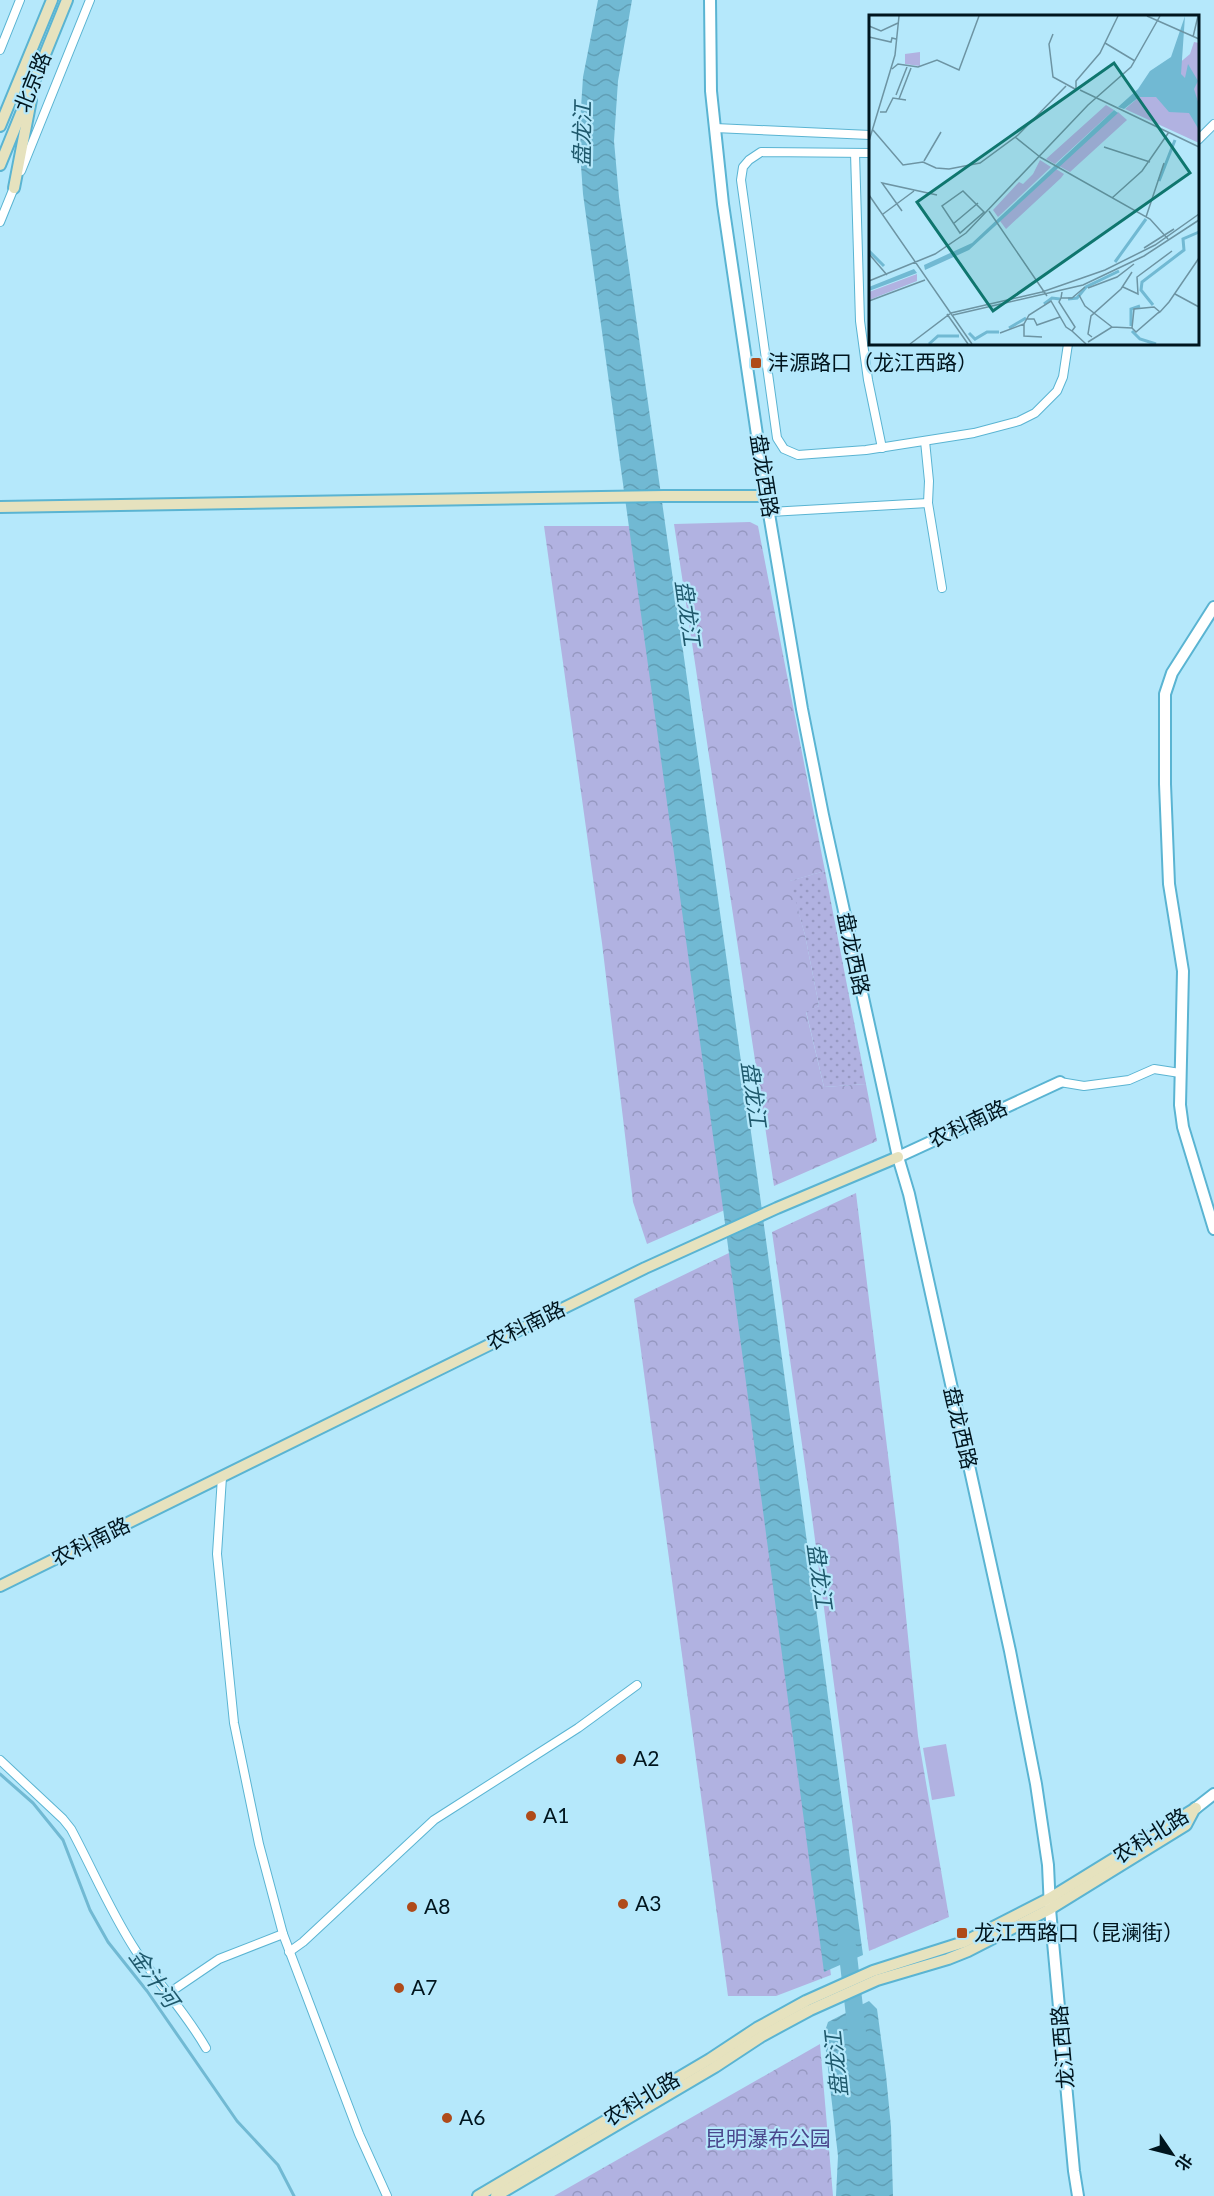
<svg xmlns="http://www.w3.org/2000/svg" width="1214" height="2196" font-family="Lato,'Noto Sans SC',sans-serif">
<defs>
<pattern id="grass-dots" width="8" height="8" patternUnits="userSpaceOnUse" patternTransform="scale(1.5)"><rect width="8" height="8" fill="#b1b2e1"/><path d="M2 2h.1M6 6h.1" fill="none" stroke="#9698c1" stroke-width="1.8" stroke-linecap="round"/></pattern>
<pattern id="park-crowns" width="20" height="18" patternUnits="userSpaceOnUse" patternTransform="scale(1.5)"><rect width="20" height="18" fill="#b1b2e1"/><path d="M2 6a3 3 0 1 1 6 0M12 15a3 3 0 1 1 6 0" fill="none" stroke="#9698c1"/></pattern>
<pattern id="water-waves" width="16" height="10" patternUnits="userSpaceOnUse" patternTransform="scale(1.5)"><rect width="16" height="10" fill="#71b9d3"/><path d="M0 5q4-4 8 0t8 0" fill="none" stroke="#609eb5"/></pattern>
</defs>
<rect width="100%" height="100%" fill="#b5e8fb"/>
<path fill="url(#grass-dots)" d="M 825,871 L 866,1084 L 824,1087 L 806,1011 L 819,1006 L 805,935 L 789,881 Z"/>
<g fill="url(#park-crowns)">
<path d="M 750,522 L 758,526 L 825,871 L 790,881 L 805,935 L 819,1006 L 806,1012 L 824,1087 L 866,1084 L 877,1141 L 774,1186 L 674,524 Z"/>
<path d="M 544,526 L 633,526 L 727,1209 L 647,1244 L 633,1202 L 602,943 Z"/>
<path d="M 856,1193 L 898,1537 L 918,1736 L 949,1917 L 869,1951 L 809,1494 L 772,1232 Z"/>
<path d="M 733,1251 L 831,1975 L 776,1996 L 728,1996 L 634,1299 Z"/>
<path d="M 820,2044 L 833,2196 L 554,2196 Z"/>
</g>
<path fill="#b1b2e1" d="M 946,1744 L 955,1796 L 932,1800 L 923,1748 Z"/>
<g fill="url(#water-waves)">
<path d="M 598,0 L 632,0 L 618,81 L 614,141 L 619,197 L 760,1196 L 863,1955 L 824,1972 L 722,1201 L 583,194 L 579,138 L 583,77 Z"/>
<path d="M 869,2001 L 877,2009 L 886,2075 L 891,2127 L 893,2196 L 836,2196 L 838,2156 L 824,2034 L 828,2022 Z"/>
</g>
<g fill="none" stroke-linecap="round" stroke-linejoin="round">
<path stroke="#71b9d3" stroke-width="3" d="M 0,1774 L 33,1803 L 63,1840 L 90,1910 L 108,1942 L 147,1991 L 237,2121 L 278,2165 L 294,2196"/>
<path stroke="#71b9d3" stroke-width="18" d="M 846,1938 L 857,2033"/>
<defs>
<g id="minor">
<path d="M 0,50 L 20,0"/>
<path d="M 715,128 L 870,135"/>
<path d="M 1198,140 L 1214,124"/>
<path d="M 855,153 L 860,321 L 868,380 L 882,448"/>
<path d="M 870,153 L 761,152 L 749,160 L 743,167 L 741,180 L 777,438 L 784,449 L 798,455 L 866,450 L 974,433 L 1019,421 L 1035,413 L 1057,391 L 1063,377 L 1068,344"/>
<path d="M 21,171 L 90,0"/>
<path d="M 0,222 L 15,185"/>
<path d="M 925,441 L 929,481 L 928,503 L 942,588"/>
<path d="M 770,512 L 928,503"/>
<path d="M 1060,1082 L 1084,1086 L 1129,1080 L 1154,1069 L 1180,1073"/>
<path d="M 222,1477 L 217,1554 L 234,1723 L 259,1844 L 283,1934 L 359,2134 L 387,2196"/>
<path d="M 0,1760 L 63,1819 L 71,1829 C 93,1870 111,1913 136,1951 C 159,1984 186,2013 206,2048"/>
<path d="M 289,1952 L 303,1942 L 434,1820 L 578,1728 L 637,1685"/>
<path d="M 169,1993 L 219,1959 L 283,1934"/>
</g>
<g id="tertiary">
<path d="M 710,0 L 711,91 L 723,204 L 766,496 L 802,709 L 823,815 L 898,1157 L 909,1194 L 1010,1651 L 1036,1784 L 1048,1865 L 1050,1909 L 1074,2171 L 1078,2196"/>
<path d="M 1214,607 L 1172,673 L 1165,694 L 1165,784 L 1169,884 L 1183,971 L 1180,1105 L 1183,1127 L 1214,1229"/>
<path d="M 898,1157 L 1060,1082"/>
<path d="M 1196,1808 L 1214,1794"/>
</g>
<g id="secondary">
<path d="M 0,126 L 52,0"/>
<path d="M 0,165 L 67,0"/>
<path d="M 14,188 L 31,100"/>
<path d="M 0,507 L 664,496 L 766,496"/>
<path d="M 0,1586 L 645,1268 L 777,1208 L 898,1157"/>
<path d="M 478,2196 L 710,2059 L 757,2028 L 806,2001 L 873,1971 L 964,1942 L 1050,1898 L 1196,1808"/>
<path d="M 496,2196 L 715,2067 L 762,2036 L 810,2010 L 877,1980 L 948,1959 L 968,1951 L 1050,1909 L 1186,1825 L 1195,1808"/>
</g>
</defs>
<use href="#minor" stroke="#5ab4d2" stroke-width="10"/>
<use href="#tertiary" stroke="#5ab4d2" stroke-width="14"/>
<use href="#secondary" stroke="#5ab4d2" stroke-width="14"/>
<use href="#minor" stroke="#fff" stroke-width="8"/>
<use href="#tertiary" stroke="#fff" stroke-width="10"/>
<use href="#secondary" stroke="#e6e2be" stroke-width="10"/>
</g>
<g fill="#af4b1a" stroke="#b5e8fb" stroke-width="2">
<rect x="750" y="357" width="12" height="12" rx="3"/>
<circle cx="621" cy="1759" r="6"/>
<circle cx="531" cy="1816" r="6"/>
<circle cx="623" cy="1904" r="6"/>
<circle cx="412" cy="1907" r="6"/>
<rect x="956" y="1927" width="12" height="12" rx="3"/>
<circle cx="399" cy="1988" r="6"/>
<circle cx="447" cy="2118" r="6"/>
</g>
<g text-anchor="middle" stroke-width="4.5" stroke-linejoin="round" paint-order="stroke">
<g font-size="21" fill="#00151e" stroke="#b5e8fb">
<text transform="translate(33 82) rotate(-68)" y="7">北京路</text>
<text transform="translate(764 476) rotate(81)" y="7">盘龙西路</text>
<text transform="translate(853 954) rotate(78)" y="7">盘龙西路</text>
<text transform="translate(968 1124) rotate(-25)" y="7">农科南路</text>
<text transform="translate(526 1326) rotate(-26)" y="7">农科南路</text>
<text transform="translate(960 1428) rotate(77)" y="7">盘龙西路</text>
<text transform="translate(91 1542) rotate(-26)" y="7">农科南路</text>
<text transform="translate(1151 1836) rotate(-32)" y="7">农科北路</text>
<text transform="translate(1063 2047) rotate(-95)" y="7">龙江西路</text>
<text transform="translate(642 2099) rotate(-31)" y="7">农科北路</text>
</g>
<g font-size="21" fill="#00151e" stroke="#b5e8fb" text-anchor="start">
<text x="768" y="370">沣源路口（龙江西路）</text>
<text x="633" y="1766">A2</text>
<text x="543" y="1823">A1</text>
<text x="635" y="1911">A3</text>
<text x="424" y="1914">A8</text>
<text x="974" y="1940">龙江西路口（昆澜街）</text>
<text x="411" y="1995">A7</text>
<text x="459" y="2125">A6</text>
</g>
<g font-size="21" fill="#4b488d" stroke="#b5e8fb">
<text x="768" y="2146">昆明瀑布公园</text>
</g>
<g font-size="22" font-style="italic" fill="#1f596c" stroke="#b5e8fb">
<text transform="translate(582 134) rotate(-89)" y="8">盘龙江</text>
<text transform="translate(688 613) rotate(82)" y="8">盘龙江</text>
<text transform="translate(754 1094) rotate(82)" y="8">盘龙江</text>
<text transform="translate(820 1576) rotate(82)" y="8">盘龙江</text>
<text transform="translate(154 1978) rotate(54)" y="8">金汁河</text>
<text transform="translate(836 2064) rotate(-96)" y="8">盘龙江</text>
</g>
</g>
<g transform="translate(869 15)">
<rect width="330" height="330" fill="#b5e8fb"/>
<path d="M 51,37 L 51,51 L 36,49 L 36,39 Z" fill="#b1b2e1"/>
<path d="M 325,27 L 330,28 L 330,128 L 256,94 L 321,39 ZM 237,90 L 245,95 L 186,149 L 177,144 ZM 249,97 L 258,105 L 201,157 L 190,151 ZM 171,145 L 182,152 L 129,202 L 124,195 L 150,167 L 154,169 L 164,159 ZM 187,154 L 195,159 L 192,163 L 137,214 L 131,206 ZM 48,259 L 48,266 L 0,285 L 0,277 Z" fill="#b1b2e1"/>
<path d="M 316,1 L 312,59 L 316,63 L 319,49 L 329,66 L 325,74 L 330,90 L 330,115 L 320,98 L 300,97 L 287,82 L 270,82 L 255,94 L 249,92 L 269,74 L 281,56 L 302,42 ZM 245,95 L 249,98 L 100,235 L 56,255 L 55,250 L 103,228 ZM 45,254 L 48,258 L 0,276 L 0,272 Z" fill="#71b9d3"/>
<path fill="none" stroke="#71b9d3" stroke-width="3" d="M 290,166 L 306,125M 0,236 L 15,251M 246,247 L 277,204M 199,284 L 208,283 L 217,272 L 250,256M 175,289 L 183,283 L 191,284M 284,290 L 272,275 L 273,267 L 315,235 L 314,224 L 330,217M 262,311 L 262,294 L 271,291M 140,313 L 157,303M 263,316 L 271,324 L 287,329M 100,318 L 106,324 L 118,317 L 130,317M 60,329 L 69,321 L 90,321"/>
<path fill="none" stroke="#6d94a3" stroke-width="1.5" d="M 278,1 L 330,24M 0,11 L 12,16 L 29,8M 184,19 L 180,29 L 184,62 L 206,74M 0,22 L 22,27 L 23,23 L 27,24M 324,22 L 329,1M 236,28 L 266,46M 23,54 L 29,49 L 49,52 L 68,45 L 90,55 L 110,1M 207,74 L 207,66 L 231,38 L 249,1M 211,75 L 330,132M 27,80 L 38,52M 30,84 L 42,53M 11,97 L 17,97 L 24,83 L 37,85M 4,115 L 34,150 L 54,147 L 67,153 L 80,154 L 111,148 L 149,120 L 197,71M 146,122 L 171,142M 0,126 L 26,40 L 30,1M 235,132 L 281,147M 171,142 L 281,204 L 299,224M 55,146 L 72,117M 94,176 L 115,197 L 91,218 L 73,191 ZM 0,180 L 103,329M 243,183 L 273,156 L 300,117M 33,196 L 13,168 L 68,180M 120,196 L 178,281M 14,199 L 45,176M 277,202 L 295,148M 84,209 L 109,188M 275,233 L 305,214M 0,239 L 18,260M 0,266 L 66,239 L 97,218 L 219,90 L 262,52 L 291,1M 254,272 L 269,279 L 268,262 L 303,236M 219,273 L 248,262 L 265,249M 193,277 L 192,283 L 203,283 L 216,272M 306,279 L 330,292M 210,280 L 216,291 L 243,312M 0,286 L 56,265M 291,297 L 285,292 L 265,294 L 263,313 L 267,317 L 289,298 L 291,297 L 300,287 L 330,243M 78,299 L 99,329M 84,300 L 214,270 L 275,241 L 330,205M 158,304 L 165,304 L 168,310 L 191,302M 203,316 L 217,329M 131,318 L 155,309M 173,322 L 155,321 L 155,309 L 160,300 L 182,286 L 197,312 L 203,316 L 206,312 L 190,287 L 192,283M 223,322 L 219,319 L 222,301 L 252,274 L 263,257M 219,327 L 243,312 L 263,313M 41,329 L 82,298 L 173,277 L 236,255 L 286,230 L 330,199"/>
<path fill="#0f766e" fill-opacity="0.15" stroke="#0f766e" stroke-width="3" d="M 245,48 L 321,158 L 124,296 L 48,187 Z"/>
<rect width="330" height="330" fill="none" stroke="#00151e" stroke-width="3"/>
</g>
<g transform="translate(1172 2154) rotate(125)" stroke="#b5e8fb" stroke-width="4.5" paint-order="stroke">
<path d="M0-4.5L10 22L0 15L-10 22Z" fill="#00151e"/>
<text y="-9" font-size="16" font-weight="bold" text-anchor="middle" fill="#00151e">北</text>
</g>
</svg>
